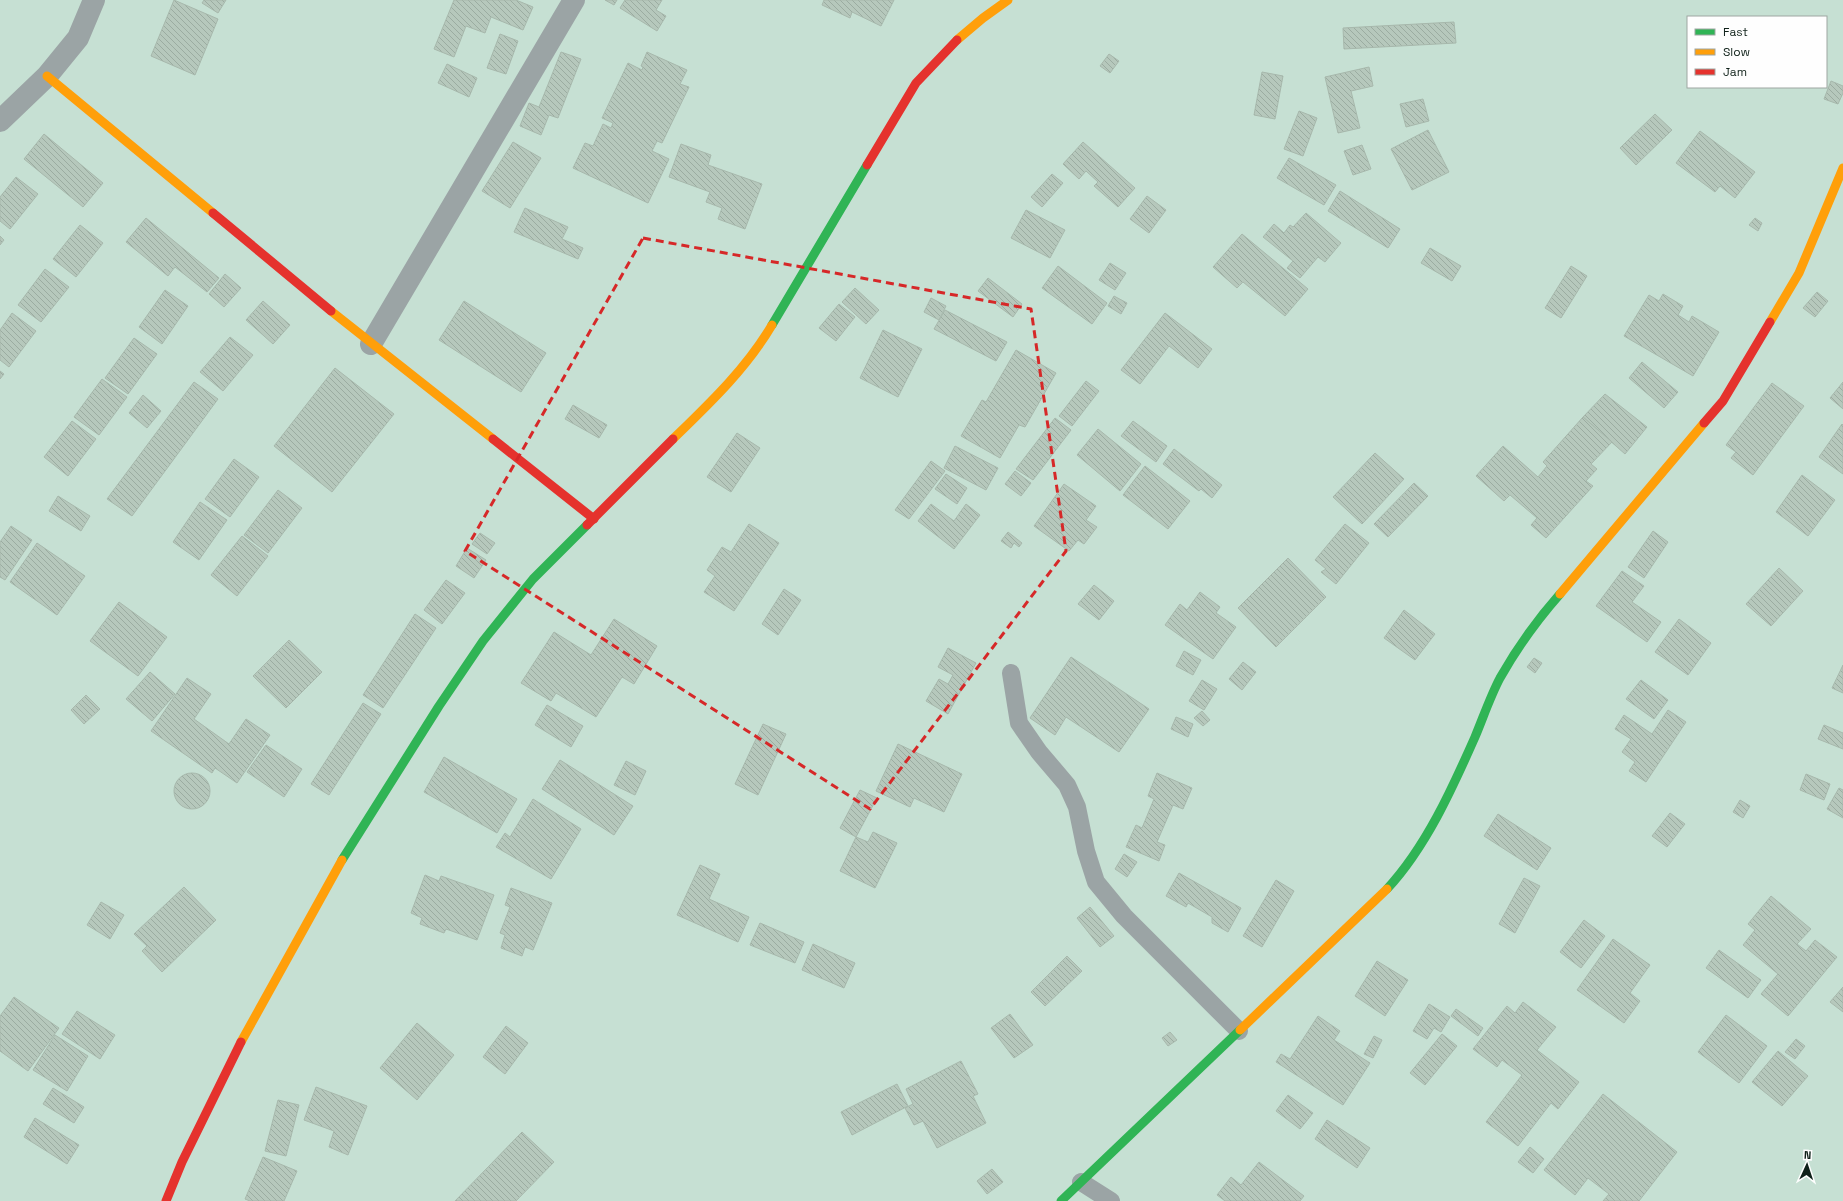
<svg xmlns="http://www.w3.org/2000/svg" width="1843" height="1201" font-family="'Space Grotesk',sans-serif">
<defs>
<pattern id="building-back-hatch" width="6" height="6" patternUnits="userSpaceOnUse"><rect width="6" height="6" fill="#b6c8bc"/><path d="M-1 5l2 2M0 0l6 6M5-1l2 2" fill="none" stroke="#9baca1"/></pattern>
</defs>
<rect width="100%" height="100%" fill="#c6e0d3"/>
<g fill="url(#building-back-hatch)" stroke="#a7b8ac">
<path d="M 174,0 L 218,19 L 195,75 L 151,56 Z"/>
<path d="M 204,0 L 226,0 L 218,13 L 202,3 Z"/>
<path d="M 454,0 L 516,0 L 533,7 L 523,30 L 491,17 L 485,33 L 466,26 L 454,57 L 434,49 Z"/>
<path d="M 605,0 L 617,0 L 614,5 Z"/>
<path d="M 625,0 L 662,0 L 656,10 L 666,16 L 657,31 L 620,8 Z"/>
<path d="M 824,0 L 894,0 L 881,26 L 852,12 L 850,18 L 822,5 Z"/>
<path d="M 1454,22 L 1456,43 L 1344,49 L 1343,28 Z"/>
<path d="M 500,34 L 518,41 L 506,74 L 487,68 Z"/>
<path d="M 561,52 L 581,59 L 558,118 L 549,115 L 541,135 L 520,126 L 529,103 L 539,107 Z"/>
<path d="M 647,52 L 687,70 L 680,84 L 689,87 L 662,143 L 657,141 L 652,151 L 669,159 L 648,203 L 573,168 L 585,143 L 593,146 L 603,124 L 611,128 L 613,123 L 602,118 L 628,63 L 642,70 L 643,67 L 641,66 Z"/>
<path d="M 1109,54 L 1119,61 L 1110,73 L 1100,66 Z"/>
<path d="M 447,64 L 477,78 L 469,97 L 438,83 Z"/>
<path d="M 1369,67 L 1373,86 L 1351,91 L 1360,128 L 1338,133 L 1325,77 Z"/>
<path d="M 1262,72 L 1283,76 L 1275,119 L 1254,115 Z"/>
<path d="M 1831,81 L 1843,86 L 1843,93 L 1838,104 L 1824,99 Z"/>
<path d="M 1423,99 L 1429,121 L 1406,127 L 1400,104 Z"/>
<path d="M 1299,111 L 1317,118 L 1303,156 L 1284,149 Z"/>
<path d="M 1655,114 L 1672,130 L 1636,165 L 1620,148 Z"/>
<path d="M 1428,130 L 1449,172 L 1412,190 L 1391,149 Z"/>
<path d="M 1700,131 L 1755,172 L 1735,198 L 1720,186 L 1715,192 L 1676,163 Z"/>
<path d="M 44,134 L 103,183 L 83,207 L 24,159 Z"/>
<path d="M 513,142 L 541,158 L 510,208 L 482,191 Z"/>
<path d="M 1083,142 L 1135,188 L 1118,207 L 1094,186 L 1098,182 L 1086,171 L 1079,179 L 1063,164 Z"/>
<path d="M 681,144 L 711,155 L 708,165 L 762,184 L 745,229 L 718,219 L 722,208 L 706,202 L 710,192 L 669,177 Z"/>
<path d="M 1362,145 L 1371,169 L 1353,175 L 1344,151 Z"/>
<path d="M 1289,158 L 1336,185 L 1324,205 L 1277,178 Z"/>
<path d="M 1052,174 L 1063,183 L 1042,207 L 1031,197 Z"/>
<path d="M 16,177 L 38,194 L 10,229 L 0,221 L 0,197 Z"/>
<path d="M 1340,191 L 1400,229 L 1388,248 L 1328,211 Z"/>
<path d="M 1147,196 L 1166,210 L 1149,233 L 1130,219 Z"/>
<path d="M 525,208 L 568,227 L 562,239 L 583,248 L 578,259 L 514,232 Z"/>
<path d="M 1026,210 L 1065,230 L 1050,258 L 1011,238 Z"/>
<path d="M 1306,213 L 1341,243 L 1325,262 L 1318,257 L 1300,278 L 1287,268 L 1293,261 L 1263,237 L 1274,224 L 1284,233 L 1290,225 L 1293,227 Z"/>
<path d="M 146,218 L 219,278 L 207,292 L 175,267 L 168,276 L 126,242 Z"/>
<path d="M 1755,218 L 1762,223 L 1758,231 L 1749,225 Z"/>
<path d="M 80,225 L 103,243 L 76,277 L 53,259 Z"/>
<path d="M 1242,234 L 1308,289 L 1285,316 L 1243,282 L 1237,288 L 1213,267 Z"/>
<path d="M 0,236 L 4,240 L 0,245 Z"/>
<path d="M 1430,248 L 1461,266 L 1452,281 L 1421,263 Z"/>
<path d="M 1110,263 L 1126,273 L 1115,290 L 1099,280 Z"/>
<path d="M 1058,266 L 1107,303 L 1092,324 L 1042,288 Z"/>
<path d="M 1571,266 L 1587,276 L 1561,318 L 1545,308 Z"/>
<path d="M 45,269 L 69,287 L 41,322 L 18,305 Z"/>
<path d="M 225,274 L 241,288 L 224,307 L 209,294 Z"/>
<path d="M 988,278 L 1022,304 L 1013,317 L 978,291 Z"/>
<path d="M 855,288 L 879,310 L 866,324 L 842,302 Z"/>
<path d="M 165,290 L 188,306 L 162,344 L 139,327 Z"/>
<path d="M 1817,292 L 1828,301 L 1815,317 L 1803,308 Z"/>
<path d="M 1663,294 L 1683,306 L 1678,315 L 1689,322 L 1692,316 L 1719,332 L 1693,376 L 1624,336 L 1649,295 L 1659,301 Z"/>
<path d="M 1114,296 L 1127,303 L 1121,314 L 1108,306 Z"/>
<path d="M 931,298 L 946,306 L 939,320 L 924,312 Z"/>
<path d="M 263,301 L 290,325 L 273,344 L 246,320 Z"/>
<path d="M 464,301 L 546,353 L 521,392 L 439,340 Z"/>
<path d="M 839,304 L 855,317 L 836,341 L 819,328 Z"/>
<path d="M 945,310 L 1007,342 L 996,361 L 934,329 Z"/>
<path d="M 12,313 L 36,331 L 9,367 L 0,360 L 0,330 Z"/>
<path d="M 1165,313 L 1212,349 L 1198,368 L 1169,346 L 1140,384 L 1121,370 Z"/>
<path d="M 883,330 L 922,349 L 898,397 L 860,378 Z"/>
<path d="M 230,337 L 253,355 L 223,391 L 200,372 Z"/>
<path d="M 134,338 L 157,354 L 128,394 L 105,378 Z"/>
<path d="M 1016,350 L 1056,373 L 1025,427 L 1019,425 L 1000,458 L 961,436 L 982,400 L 986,402 Z"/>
<path d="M 1642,362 L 1678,392 L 1664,408 L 1629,378 Z"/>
<path d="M 335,368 L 394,414 L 332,492 L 274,446 Z"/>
<path d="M 0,371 L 4,374 L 0,379 Z"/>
<path d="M 102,379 L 127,397 L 99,435 L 74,417 Z"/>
<path d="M 1086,381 L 1099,391 L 1072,426 L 1059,416 Z"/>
<path d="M 194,382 L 218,399 L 132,516 L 107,499 Z"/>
<path d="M 1843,382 L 1843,409 L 1830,398 Z"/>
<path d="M 1772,383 L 1804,406 L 1753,475 L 1731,458 L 1736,452 L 1726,445 Z"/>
<path d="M 1605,394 L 1647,427 L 1625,454 L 1583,417 Z"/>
<path d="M 143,395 L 161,411 L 147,428 L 129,413 Z"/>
<path d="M 573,405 L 607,425 L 599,438 L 565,419 Z"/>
<path d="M 1583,417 L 1612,442 L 1591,464 L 1597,469 L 1586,481 L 1593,486 L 1546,538 L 1531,525 L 1537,518 L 1510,495 L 1504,501 L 1476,476 L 1503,446 L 1538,477 L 1547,466 L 1543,462 Z"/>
<path d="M 1055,418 L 1071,430 L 1033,480 L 1016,469 Z"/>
<path d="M 72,421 L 96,439 L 68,476 L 44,457 Z"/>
<path d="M 1133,421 L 1167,446 L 1156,462 L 1121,436 Z"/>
<path d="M 1842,424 L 1843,425 L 1843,474 L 1819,457 Z"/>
<path d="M 1098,429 L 1141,464 L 1120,491 L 1077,455 Z"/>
<path d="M 737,433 L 760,448 L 731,492 L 707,477 Z"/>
<path d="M 955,446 L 998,468 L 986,490 L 944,468 Z"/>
<path d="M 1174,449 L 1222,485 L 1212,498 L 1201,489 L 1199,491 L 1163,464 Z"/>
<path d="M 1375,453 L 1404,479 L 1362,524 L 1333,497 Z"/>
<path d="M 234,459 L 259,477 L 230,517 L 205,499 Z"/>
<path d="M 931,461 L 945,471 L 909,519 L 895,510 Z"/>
<path d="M 1145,466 L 1190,501 L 1168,529 L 1123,495 Z"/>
<path d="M 1015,471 L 1031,483 L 1021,496 L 1005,484 Z"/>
<path d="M 946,474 L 967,488 L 957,504 L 935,489 Z"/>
<path d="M 1802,475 L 1835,500 L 1808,536 L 1776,512 Z"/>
<path d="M 1414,483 L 1428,496 L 1388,537 L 1374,524 Z"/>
<path d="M 1064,484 L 1096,506 L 1086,520 L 1097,527 L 1084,544 L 1078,540 L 1069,551 L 1034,526 Z"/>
<path d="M 278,490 L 302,508 L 268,553 L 244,535 Z"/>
<path d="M 58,496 L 90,516 L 81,531 L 49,511 Z"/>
<path d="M 200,502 L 227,520 L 199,560 L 173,542 Z"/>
<path d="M 931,504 L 954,521 L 966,504 L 980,515 L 954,549 L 918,521 Z"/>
<path d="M 749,524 L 779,543 L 734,611 L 704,592 L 715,576 L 707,570 L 722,547 L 731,552 Z"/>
<path d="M 1345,524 L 1369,543 L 1336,584 L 1321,572 L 1326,569 L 1315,560 Z"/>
<path d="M 11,526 L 32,540 L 5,580 L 0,577 L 0,542 Z"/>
<path d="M 1653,531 L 1668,542 L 1644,578 L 1628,567 Z"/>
<path d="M 1008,532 L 1022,543 L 1019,547 L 1014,543 L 1011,548 L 1001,541 Z"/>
<path d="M 480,533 L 495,543 L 487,554 L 472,544 Z"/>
<path d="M 242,536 L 268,556 L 237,596 L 211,575 Z"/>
<path d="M 37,543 L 85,576 L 57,615 L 10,582 Z"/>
<path d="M 467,548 L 486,560 L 474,578 L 456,566 Z"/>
<path d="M 1288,558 L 1326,597 L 1276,647 L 1238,608 Z"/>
<path d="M 1779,568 L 1803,591 L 1771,626 L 1746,604 Z"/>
<path d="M 1622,571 L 1644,586 L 1632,602 L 1661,622 L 1647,642 L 1596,606 Z"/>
<path d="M 446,580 L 465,593 L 442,624 L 424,610 Z"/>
<path d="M 1094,585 L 1114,601 L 1099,620 L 1078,604 Z"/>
<path d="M 784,589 L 801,600 L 778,635 L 762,624 Z"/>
<path d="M 1200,592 L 1220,607 L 1216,613 L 1236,627 L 1213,659 L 1165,625 L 1180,604 L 1187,610 Z"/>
<path d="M 119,602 L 167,637 L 138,676 L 90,641 Z"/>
<path d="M 1404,610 L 1435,634 L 1415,660 L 1384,638 Z"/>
<path d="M 415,614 L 436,628 L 383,708 L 363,695 Z"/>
<path d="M 614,619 L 657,646 L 634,684 L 622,677 L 596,717 L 556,693 L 551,701 L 521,683 L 554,632 L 591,655 Z"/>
<path d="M 1679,619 L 1711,643 L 1688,675 L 1655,652 Z"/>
<path d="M 289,640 L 322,672 L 286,708 L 253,676 Z"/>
<path d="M 948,648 L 976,663 L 948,714 L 926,701 L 939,679 L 948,684 L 953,675 L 938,667 Z"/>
<path d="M 1184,651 L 1201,660 L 1193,675 L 1176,666 Z"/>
<path d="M 1071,657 L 1149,709 L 1119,752 L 1066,717 L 1055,735 L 1030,718 Z"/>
<path d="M 1534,658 L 1542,663 L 1535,673 L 1527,667 Z"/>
<path d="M 1243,662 L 1256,672 L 1242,690 L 1229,679 Z"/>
<path d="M 1843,665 L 1843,693 L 1832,688 Z"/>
<path d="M 150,672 L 175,694 L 152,721 L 126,699 Z"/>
<path d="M 187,678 L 211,694 L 194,719 L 229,744 L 246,719 L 270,735 L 237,783 L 215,768 L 212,773 L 151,731 Z"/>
<path d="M 1202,680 L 1217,689 L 1204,710 L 1189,701 Z"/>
<path d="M 1641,680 L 1668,700 L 1654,719 L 1626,699 Z"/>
<path d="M 86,695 L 100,709 L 84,724 L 71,710 Z"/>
<path d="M 363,703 L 381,714 L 329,795 L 311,784 Z"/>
<path d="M 547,705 L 583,726 L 571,747 L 535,725 Z"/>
<path d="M 1668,710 L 1686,722 L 1646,782 L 1629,771 L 1635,762 L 1622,752 L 1631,739 L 1615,729 L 1624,715 L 1652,734 Z"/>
<path d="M 1202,711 L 1210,720 L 1203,726 L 1194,718 Z"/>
<path d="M 1176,717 L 1193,724 L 1188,737 L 1171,729 Z"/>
<path d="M 763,724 L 786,734 L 758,795 L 735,784 Z"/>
<path d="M 1824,725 L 1843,733 L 1843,749 L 1818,739 Z"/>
<path d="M 898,744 L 962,774 L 944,812 L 914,798 L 910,807 L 876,791 Z"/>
<path d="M 266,745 L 302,769 L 284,797 L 247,772 Z"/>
<path d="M 444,757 L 517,799 L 497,833 L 424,792 Z"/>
<path d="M 560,760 L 633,806 L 614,835 L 542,789 Z"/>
<path d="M 626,761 L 646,771 L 635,795 L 614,785 Z"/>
<circle cx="192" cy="791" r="18"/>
<path d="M 1157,773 L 1192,788 L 1183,809 L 1173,805 L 1157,842 L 1165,845 L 1159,861 L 1126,847 L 1136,825 L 1142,828 L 1154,799 L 1148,796 Z"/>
<path d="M 1806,774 L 1830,784 L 1824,800 L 1800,790 Z"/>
<path d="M 1839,788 L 1843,790 L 1843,818 L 1827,809 Z"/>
<path d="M 860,790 L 877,798 L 856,837 L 840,828 Z"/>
<path d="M 533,799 L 581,829 L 551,879 L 496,847 L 505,833 L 510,837 Z"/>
<path d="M 1740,800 L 1750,806 L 1743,818 L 1733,812 Z"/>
<path d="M 1670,813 L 1685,824 L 1667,847 L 1652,836 Z"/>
<path d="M 1498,814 L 1551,848 L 1537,870 L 1484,836 Z"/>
<path d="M 873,832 L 897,843 L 875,888 L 840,871 L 856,837 L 868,842 Z"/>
<path d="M 1124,854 L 1137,862 L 1127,877 L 1115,869 Z"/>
<path d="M 700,865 L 720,874 L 709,899 L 749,917 L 738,942 L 677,915 Z"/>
<path d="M 1179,873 L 1241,908 L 1228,932 L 1212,923 L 1212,917 L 1188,903 L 1186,907 L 1166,896 Z"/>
<path d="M 425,875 L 439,881 L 441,876 L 494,895 L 477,940 L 446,929 L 444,933 L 420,924 L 422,918 L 411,913 Z"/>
<path d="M 1524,878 L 1540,886 L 1515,933 L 1499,924 Z"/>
<path d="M 1276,880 L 1294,891 L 1262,947 L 1243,936 Z"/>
<path d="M 184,887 L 216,920 L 162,972 L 142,951 L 147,946 L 134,934 Z"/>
<path d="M 511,888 L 552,903 L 533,950 L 525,947 L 522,956 L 501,948 L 505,935 L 500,933 L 510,907 L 505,905 Z"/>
<path d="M 1771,896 L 1811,929 L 1797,944 L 1806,951 L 1815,940 L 1837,957 L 1788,1016 L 1761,994 L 1778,974 L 1743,945 L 1755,930 L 1748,924 Z"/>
<path d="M 101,902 L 124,915 L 110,939 L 87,925 Z"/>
<path d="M 1090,907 L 1114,936 L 1100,947 L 1077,918 Z"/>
<path d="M 1584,920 L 1605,936 L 1581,968 L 1560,952 Z"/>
<path d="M 760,923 L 804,942 L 795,963 L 750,945 Z"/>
<path d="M 1613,939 L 1650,965 L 1630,993 L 1640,1001 L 1624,1023 L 1577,990 Z"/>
<path d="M 813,944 L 855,963 L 844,988 L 802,970 Z"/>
<path d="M 1719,950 L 1761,980 L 1748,998 L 1706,968 Z"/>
<path d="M 1067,956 L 1082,971 L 1045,1006 L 1031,992 Z"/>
<path d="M 1377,961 L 1408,980 L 1385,1016 L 1355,996 Z"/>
<path d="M 1843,987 L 1843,1012 L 1830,1002 Z"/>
<path d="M 14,997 L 59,1028 L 28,1071 L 0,1051 L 0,1016 Z"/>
<path d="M 1523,1002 L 1556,1027 L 1537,1050 L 1579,1082 L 1558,1109 L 1551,1103 L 1518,1146 L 1486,1122 L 1522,1075 L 1502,1060 L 1497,1067 L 1473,1049 L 1507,1006 L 1515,1013 Z"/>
<path d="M 1429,1004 L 1450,1017 L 1441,1032 L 1434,1028 L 1427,1039 L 1413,1031 Z"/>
<path d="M 1456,1009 L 1483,1028 L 1478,1036 L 1451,1016 Z"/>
<path d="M 77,1011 L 115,1035 L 100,1059 L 62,1034 Z"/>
<path d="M 1010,1014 L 1033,1045 L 1014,1058 L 991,1028 Z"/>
<path d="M 1726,1015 L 1767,1046 L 1739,1083 L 1698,1052 Z"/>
<path d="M 1318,1016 L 1340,1031 L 1334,1040 L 1370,1063 L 1343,1105 L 1276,1062 L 1281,1054 L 1290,1059 Z"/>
<path d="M 417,1023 L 454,1055 L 417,1100 L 380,1068 Z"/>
<path d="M 506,1026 L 528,1043 L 505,1074 L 483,1057 Z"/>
<path d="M 1170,1032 L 1177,1040 L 1168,1046 L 1162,1038 Z"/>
<path d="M 1442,1034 L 1457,1046 L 1425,1085 L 1410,1073 Z"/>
<path d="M 55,1035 L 88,1056 L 67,1091 L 33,1070 Z"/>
<path d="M 1374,1036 L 1382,1040 L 1373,1058 L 1364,1054 Z"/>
<path d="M 1796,1039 L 1805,1046 L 1795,1059 L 1785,1052 Z"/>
<path d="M 1778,1051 L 1808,1076 L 1782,1106 L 1752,1082 Z"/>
<path d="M 961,1061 L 978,1094 L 973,1096 L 986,1123 L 937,1148 L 923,1121 L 914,1125 L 905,1108 L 913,1104 L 906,1089 Z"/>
<path d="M 897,1084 L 908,1106 L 852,1135 L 841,1112 Z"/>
<path d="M 316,1087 L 367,1106 L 348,1155 L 329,1147 L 334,1131 L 304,1120 Z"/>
<path d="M 53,1088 L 84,1107 L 74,1123 L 43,1104 Z"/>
<path d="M 1603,1094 L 1677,1152 L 1639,1201 L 1603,1201 L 1609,1194 L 1588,1178 L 1575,1195 L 1544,1170 Z"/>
<path d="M 1288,1095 L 1313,1113 L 1300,1129 L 1276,1111 Z"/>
<path d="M 278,1100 L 299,1105 L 286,1156 L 265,1151 Z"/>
<path d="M 35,1118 L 79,1145 L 67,1164 L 24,1137 Z"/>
<path d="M 1327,1120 L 1370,1148 L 1357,1168 L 1315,1139 Z"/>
<path d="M 522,1132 L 554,1162 L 516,1201 L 455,1201 Z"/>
<path d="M 1530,1147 L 1544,1159 L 1533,1173 L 1518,1162 Z"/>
<path d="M 263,1157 L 297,1171 L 284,1201 L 250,1201 L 245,1199 Z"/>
<path d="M 1259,1162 L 1304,1196 L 1300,1201 L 1225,1201 L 1217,1195 L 1231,1177 L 1241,1185 Z"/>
<path d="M 992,1169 L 1003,1182 L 987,1194 L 977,1181 Z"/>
</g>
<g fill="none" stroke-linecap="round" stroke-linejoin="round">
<g stroke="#9ba4a5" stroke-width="18">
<path d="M 1011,673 L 1019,723 L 1039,752 L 1067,785 L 1077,807 L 1086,851 L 1096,882 L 1124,916 L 1239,1031"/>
<path d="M 1081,1182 L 1111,1201"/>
</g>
<g stroke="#9ba4a5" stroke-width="22">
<path d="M 0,121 L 47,76 L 78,38 L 94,0"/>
<path d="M 371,344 L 574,0"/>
</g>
<g stroke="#30b455" stroke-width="9">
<path d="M 772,325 L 867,165"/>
<path d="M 342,860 L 439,706 L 483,641 L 533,579 L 587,525"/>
<path d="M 1387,889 C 1426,847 1452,789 1475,737 C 1483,718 1490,697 1500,678 C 1517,648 1537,620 1560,594"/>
<path d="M 1061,1201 L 1240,1030"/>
</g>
<g stroke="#ff9f0a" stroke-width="9">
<path d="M 957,40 L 983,18 L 1008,0"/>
<path d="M 47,76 L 213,213"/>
<path d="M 331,311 L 493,439"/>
<path d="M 1770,322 L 1799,273 L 1843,168"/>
<path d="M 673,439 C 709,404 746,369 772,325"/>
<path d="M 1560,594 L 1704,423"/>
<path d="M 1240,1030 L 1387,889"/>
<path d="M 241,1042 L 342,860"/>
</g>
<g stroke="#e5322d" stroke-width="9">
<path d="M 867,165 L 916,83 L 957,40"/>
<path d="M 213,213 L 331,311"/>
<path d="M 1704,423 L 1723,401 L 1770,322"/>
<path d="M 493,439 L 594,519"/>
<path d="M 587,525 L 673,439"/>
<path d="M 166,1201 L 182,1162 L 241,1042"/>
</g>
</g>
<path fill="none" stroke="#d62828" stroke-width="3" stroke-dasharray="8 5" stroke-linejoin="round" d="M 643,238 L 1031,309 L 1066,551 L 870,809 L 465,551 Z"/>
<rect x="1687" y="16" width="140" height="72" fill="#fefefe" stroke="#9ea6a2"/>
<rect x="1695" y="29" width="20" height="6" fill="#30b455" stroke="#9ea6a2"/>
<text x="1723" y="36" font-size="12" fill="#0f2119">Fast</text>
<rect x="1695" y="49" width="20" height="6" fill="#ff9f0a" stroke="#9ea6a2"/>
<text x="1723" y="56" font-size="12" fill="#0f2119">Slow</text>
<rect x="1695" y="69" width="20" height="6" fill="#e5322d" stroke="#9ea6a2"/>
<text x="1723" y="76" font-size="12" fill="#0f2119">Jam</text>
<g transform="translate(1807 1165) rotate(3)" stroke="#fefefe" stroke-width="3" paint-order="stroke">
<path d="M0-3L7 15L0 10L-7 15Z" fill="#0f2119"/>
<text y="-6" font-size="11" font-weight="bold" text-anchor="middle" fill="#0f2119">N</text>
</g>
</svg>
